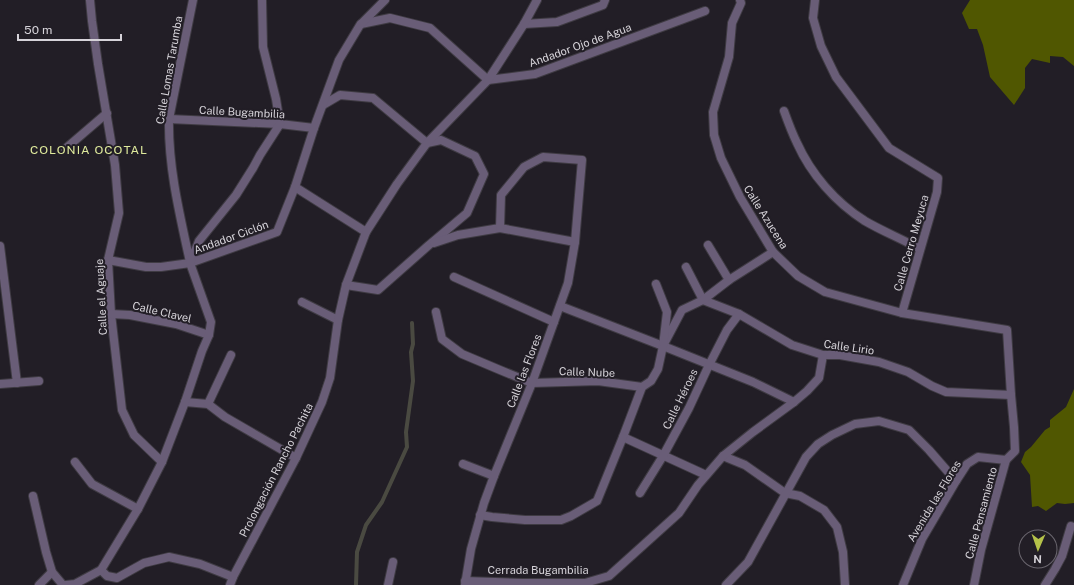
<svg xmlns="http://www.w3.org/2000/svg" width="1074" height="585" font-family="'Public Sans',sans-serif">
<rect width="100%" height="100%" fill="#221e26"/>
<g fill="#505701">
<path d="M 970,0 L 1074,0 L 1074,66 L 1063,57 L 1050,56 L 1050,63 L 1032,59 L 1025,68 L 1025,88 L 1014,105 L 990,77 L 983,45 L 977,29 L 969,29 L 962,13 Z"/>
<path d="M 1074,389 L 1074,503 L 1065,504 L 1057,503 L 1046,511 L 1038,506 L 1032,507 L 1030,475 L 1021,462 L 1025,452 L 1031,447 L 1045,430 L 1050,427 L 1050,420 L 1066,407 Z"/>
</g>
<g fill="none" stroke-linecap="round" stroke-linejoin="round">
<path stroke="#4a4a41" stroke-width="4" d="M 356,585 L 357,552 L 366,525 L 382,502 L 407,447 L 406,432 L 413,381 L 411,352 L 413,344 L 412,323"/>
<defs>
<g id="minor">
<path d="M 90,0 L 92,21 L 98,64 L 115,165 L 119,213 L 108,260 L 111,314 L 122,410 L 134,435 L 162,462"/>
<path d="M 262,0 L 263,47 L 276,99 L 280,124"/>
<path d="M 740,0 L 741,3 L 732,23 L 729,57 L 713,112 L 714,135 L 721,158 L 740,197 L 773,252 L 798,276 L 825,292 L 902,313 L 1007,330 L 1011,395 L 1014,427 L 1015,451 L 1006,460 L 981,550 L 974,585"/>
<path d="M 815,0 L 813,18 L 821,46 L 836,77 L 889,148 L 938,178 L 937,192 L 902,313"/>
<path d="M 361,24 L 390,18 L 430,28 L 488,80 L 535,74 L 705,11"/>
<path d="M 524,24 L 557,22 L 603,5 L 605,0"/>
<path d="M 323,105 L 340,95 L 373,98 L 427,143 L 441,140 L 475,156 L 484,174 L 467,213 L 429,245 L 378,290 L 346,285"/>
<path d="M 784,111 C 788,122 792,133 797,143 C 811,174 835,202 865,221 C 882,231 902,239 920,249"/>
<path d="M 169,119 L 280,124 L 314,128"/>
<path d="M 65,149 L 107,113"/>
<path d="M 295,187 L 366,232"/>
<path d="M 434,243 L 458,235 L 500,228 L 575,242"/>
<path d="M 708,245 L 729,280"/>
<path d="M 0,246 L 17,383"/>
<path d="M 108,260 L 146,267 L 161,267 L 190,263 L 277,232 L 295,187 L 314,128 L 339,60 L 360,25 L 385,0"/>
<path d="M 190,262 C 180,216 168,167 169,119 L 193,0"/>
<path d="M 686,267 L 703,300 L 739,314 L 792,345 L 823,355 L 840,355 L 879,362 L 908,372 L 932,386 L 946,392 L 1011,395"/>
<path d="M 454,277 L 554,322"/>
<path d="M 302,302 L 338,320"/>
<path d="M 560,306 L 663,346 L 682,310 L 703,300 L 729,280 L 773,252"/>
<path d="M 436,312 L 442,339 L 462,354 L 500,370 L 532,383 L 598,381 L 642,387"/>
<path d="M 111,314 L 130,315 L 176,324 L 209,335"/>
<path d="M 663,346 L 753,382 L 794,402"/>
<path d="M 0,384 L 39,381"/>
<path d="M 185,402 L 208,404 L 225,417 L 296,458"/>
<path d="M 208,404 L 231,355"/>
<path d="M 623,437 L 706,475"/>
<path d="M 723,456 L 745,465 L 785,493 L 800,496 L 824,510 L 837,527 L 843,552 L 845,585"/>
<path d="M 75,462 L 92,484 L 138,509"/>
<path d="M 463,464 L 494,476"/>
<path d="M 640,493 L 663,456 L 689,408 L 709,365 L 727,330 L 739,314"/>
<path d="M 33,496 L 46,552 L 52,572 L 63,585"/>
<path d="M 480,515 L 492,517 L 525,520 L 561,520 L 571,516 L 597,501 L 623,437 L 642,387 L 651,381 L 658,369 L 663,346 L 667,312 L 656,284"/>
<path d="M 101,570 L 107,576 L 117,578 L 144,563 L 169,557 L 200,564 L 233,577"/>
<path d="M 465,581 L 523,583 L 585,583 L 609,576 L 679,513 L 698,485 L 723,456 L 753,432 L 794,402 L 807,391 L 819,378 L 823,355"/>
<path d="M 39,585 L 52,572"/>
<path d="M 66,585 L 75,584 L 101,570 L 138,509 L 162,462 L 185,402 L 202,351 L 209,335 L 211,322 L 190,263 L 199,241 L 236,195 L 253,168 L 260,155 L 280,124"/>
<path d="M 230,585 L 233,577 L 296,458 L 322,402 L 330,378 L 338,320 L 346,285 L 366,232 L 397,184 L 427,143 L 488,80 L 524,24 L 537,0"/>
<path d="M 388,585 L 393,562"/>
<path d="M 465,585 L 471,549 L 484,503 L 494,476 L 532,383 L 568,283 L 575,242 L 582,160 L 543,157 L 524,167 L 501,195 L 500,228"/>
<path d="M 726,585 L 748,562 L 806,457 L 818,444 L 832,435 L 855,424 L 879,421 L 909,430 L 929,450 L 956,481"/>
<path d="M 903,585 L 922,539 L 956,481 L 967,464 L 978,457 L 1006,460"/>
<path d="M 1045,585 L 1055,569 L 1062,556 L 1071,526"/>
</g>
</defs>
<use href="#minor" stroke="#3f3b43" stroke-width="10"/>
<use href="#minor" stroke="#695d77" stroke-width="8"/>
</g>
<g text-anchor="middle" stroke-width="4" stroke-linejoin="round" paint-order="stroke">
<g font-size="11" fill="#d6d3d9" stroke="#221e26">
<text transform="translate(580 45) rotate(-20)" y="4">Andador Ojo de Agua</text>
<text transform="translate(169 70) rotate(-80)" y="4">Calle Lomas Tarumba</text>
<text transform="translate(242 112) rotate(3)" y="4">Calle Bugambilia</text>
<text transform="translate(766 217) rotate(58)" y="4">Calle Azucena</text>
<text transform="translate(231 237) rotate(-20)" y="4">Andador Ciclón</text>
<text transform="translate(911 243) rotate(-74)" y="4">Calle Cerro Meyuca</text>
<text transform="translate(101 297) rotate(-93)" y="4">Calle el Aguaje</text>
<text transform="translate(162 312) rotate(13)" y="4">Calle Clavel</text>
<text transform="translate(849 347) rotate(8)" y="4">Calle Lirio</text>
<text transform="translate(524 371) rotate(-69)" y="4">Calle las Flores</text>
<text transform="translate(587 372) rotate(2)" y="4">Calle Nube</text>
<text transform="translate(680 399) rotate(-64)" y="4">Calle Héroes</text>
<text transform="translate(276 470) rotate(-63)" y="4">Prolongación Rancho Pachita</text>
<text transform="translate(934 501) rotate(-59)" y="4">Avenida las Flores</text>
<text transform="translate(981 513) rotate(-75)" y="4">Calle Pensamiento</text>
<text x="538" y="574">Cerrada Bugambilia</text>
</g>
<g font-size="12" letter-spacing="1" fill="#dfea9c" stroke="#221e26">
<text x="89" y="154">COLONIA OCOTAL</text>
</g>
</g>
<g transform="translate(1038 549) rotate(182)"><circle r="19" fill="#221e26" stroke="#6a666e"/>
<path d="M0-3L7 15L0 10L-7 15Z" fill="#b5c24a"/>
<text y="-6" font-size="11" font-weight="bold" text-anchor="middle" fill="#d6d3d9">N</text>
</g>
<path d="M18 34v6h103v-6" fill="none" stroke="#d6d3d9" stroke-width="2"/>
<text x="24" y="34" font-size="12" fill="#d6d3d9" stroke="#221e26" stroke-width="3" paint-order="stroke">50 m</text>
</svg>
